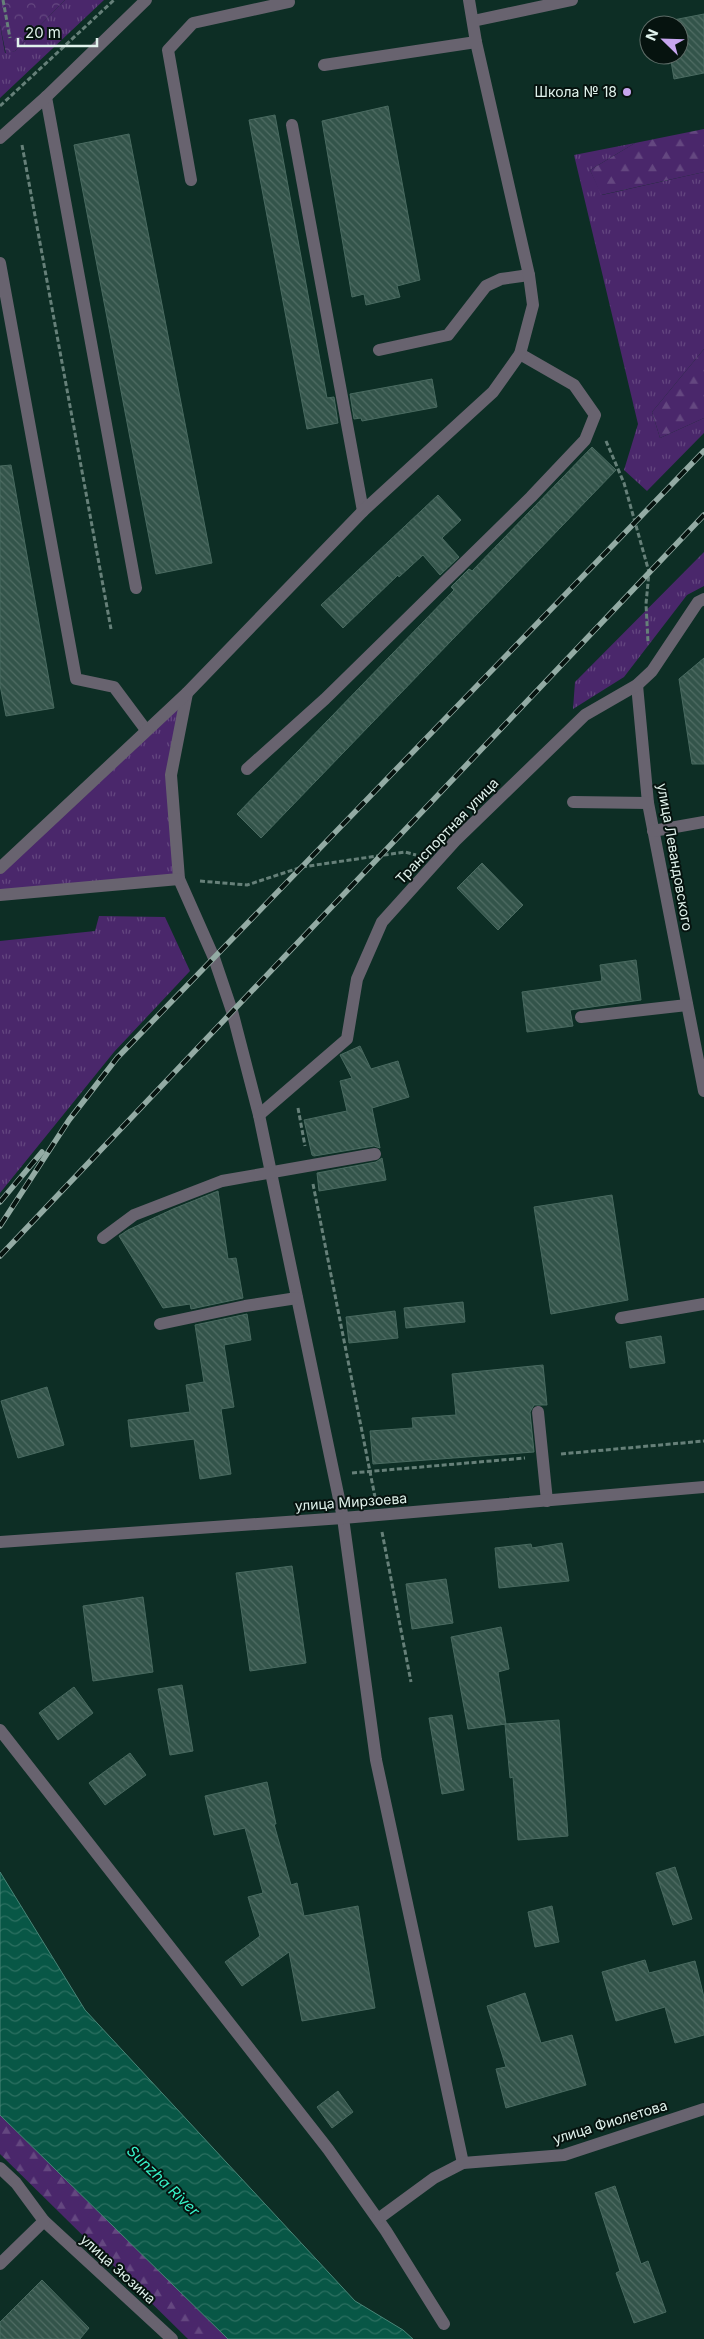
<svg xmlns="http://www.w3.org/2000/svg" width="704" height="2339" font-family="Inter,sans-serif">
<defs>
<pattern id="grass-tufts" width="24" height="20" patternUnits="userSpaceOnUse" patternTransform="scale(1.25)"><rect width="24" height="20" fill="#4a276b"/><path d="M3 7l-1-3M5 7V3M7 7l1-3M15 17l-1-3M17 17v-4M19 17l1-3" fill="none" stroke="#644780"/></pattern>
<pattern id="forest-firs" width="22" height="20" patternUnits="userSpaceOnUse" patternTransform="scale(1.25)"><rect width="22" height="20" fill="#4a276b"/><path d="M5 1l3.5 6h-7zM16 11l3.5 6h-7z" fill="#644780"/></pattern>
<pattern id="park-crowns" width="20" height="18" patternUnits="userSpaceOnUse" patternTransform="scale(1.25)"><rect width="20" height="18" fill="#4a276b"/><path d="M2 6a3 3 0 1 1 6 0M12 15a3 3 0 1 1 6 0" fill="none" stroke="#644780"/></pattern>
<pattern id="water-waves" width="16" height="10" patternUnits="userSpaceOnUse" patternTransform="scale(1.25)"><rect width="16" height="10" fill="#085746"/><path d="M0 5q4-4 8 0t8 0" fill="none" stroke="#2c7061"/></pattern>
<pattern id="building-back-hatch" width="6" height="6" patternUnits="userSpaceOnUse" patternTransform="scale(1.25)"><rect width="6" height="6" fill="#33544a"/><path d="M-1 5l2 2M0 0l6 6M5-1l2 2" fill="none" stroke="#506d64"/></pattern>
</defs>
<rect width="100%" height="100%" fill="#0d2e25"/>
<g fill="url(#grass-tufts)">
<path d="M 65,0 L 104,0 L 0,98 L 0,25 L 5,53 L 15,51 Z"/>
<path d="M 635,143 L 590,170 L 602,195 L 704,172 L 704,349 L 652,412 L 660,438 L 704,418 L 704,433 L 647,491 L 624,470 L 638,424 L 574,155 Z"/>
<path d="M 704,552 L 704,586 L 687,595 L 624,677 L 573,709 L 575,682 Z"/>
<path d="M 187,693 L 171,775 L 179,879 L 0,895 L 0,868 Z"/>
<path d="M 99,916 L 165,917 L 190,971 L 114,1052 L 0,1193 L 0,941 L 95,931 Z"/>
</g>
<g fill="url(#forest-firs)">
<path d="M 704,129 L 704,172 L 601,195 L 590,170 L 635,143 Z"/>
<path d="M 704,349 L 704,418 L 660,438 L 652,412 Z"/>
<path d="M 0,2115 L 228,2339 L 188,2339 L 0,2154 Z"/>
</g>
<path fill="url(#park-crowns)" d="M 0,0 L 65,0 L 15,51 L 6,54 L 0,25 Z"/>
<path fill="url(#water-waves)" stroke="#498678" d="M 0,1872 L 85,2010 L 355,2301 L 403,2330 L 413,2339 L 228,2339 L 0,2115 Z"/>
<g fill="url(#building-back-hatch)" stroke="#496a60">
<path d="M 704,14 L 704,73 L 674,79 L 670,55 L 679,55 L 679,25 L 663,25 L 663,22 Z"/>
<path d="M 388,106 L 420,280 L 397,286 L 400,297 L 366,305 L 364,294 L 352,297 L 322,121 Z"/>
<path d="M 275,115 L 327,398 L 334,397 L 338,423 L 307,429 L 249,120 Z"/>
<path d="M 129,134 L 212,563 L 156,574 L 74,145 Z"/>
<path d="M 432,379 L 437,407 L 362,421 L 361,418 L 354,419 L 350,394 Z"/>
<path d="M 592,447 L 616,470 L 261,838 L 237,814 L 454,590 L 451,587 L 469,569 L 472,571 Z"/>
<path d="M 11,465 L 54,708 L 6,716 L 0,685 L 0,466 Z"/>
<path d="M 438,495 L 461,520 L 442,538 L 459,557 L 440,575 L 423,555 L 399,577 L 398,575 L 343,628 L 321,605 Z"/>
<path d="M 704,658 L 704,764 L 692,764 L 679,679 Z"/>
<path d="M 482,863 L 523,905 L 498,930 L 457,888 Z"/>
<path d="M 636,960 L 641,1000 L 570,1010 L 573,1026 L 527,1032 L 522,992 L 602,981 L 600,965 Z"/>
<path d="M 360,1046 L 371,1069 L 398,1061 L 409,1097 L 372,1108 L 380,1148 L 374,1146 L 314,1156 L 312,1155 L 304,1120 L 347,1111 L 340,1081 L 352,1078 L 340,1055 Z"/>
<path d="M 382,1158 L 386,1180 L 319,1191 L 317,1173 L 376,1162 Z"/>
<path d="M 218,1191 L 228,1259 L 236,1258 L 243,1298 L 191,1309 L 190,1304 L 163,1308 L 119,1236 L 128,1230 L 173,1209 Z"/>
<path d="M 612,1195 L 628,1300 L 551,1314 L 534,1207 Z"/>
<path d="M 463,1302 L 465,1322 L 406,1328 L 404,1308 Z"/>
<path d="M 395,1311 L 398,1338 L 349,1343 L 346,1317 Z"/>
<path d="M 247,1314 L 251,1340 L 224,1345 L 234,1407 L 221,1409 L 231,1474 L 200,1479 L 194,1439 L 131,1447 L 128,1420 L 190,1412 L 186,1385 L 204,1382 L 195,1325 Z"/>
<path d="M 661,1336 L 665,1363 L 630,1368 L 626,1342 Z"/>
<path d="M 543,1365 L 547,1405 L 534,1405 L 530,1412 L 534,1452 L 373,1464 L 370,1431 L 413,1428 L 412,1418 L 456,1415 L 452,1374 Z"/>
<path d="M 47,1387 L 64,1445 L 18,1458 L 1,1401 Z"/>
<path d="M 562,1543 L 569,1581 L 499,1588 L 495,1548 L 531,1544 L 532,1548 Z"/>
<path d="M 292,1566 L 306,1663 L 250,1671 L 236,1573 Z"/>
<path d="M 446,1579 L 453,1623 L 412,1629 L 406,1584 Z"/>
<path d="M 143,1597 L 153,1672 L 93,1681 L 83,1606 Z"/>
<path d="M 501,1627 L 509,1669 L 498,1672 L 506,1724 L 468,1729 L 451,1637 Z"/>
<path d="M 182,1685 L 193,1751 L 170,1755 L 158,1689 Z"/>
<path d="M 74,1687 L 93,1713 L 58,1740 L 39,1713 Z"/>
<path d="M 452,1715 L 464,1790 L 442,1794 L 429,1718 Z"/>
<path d="M 559,1720 L 568,1836 L 518,1840 L 513,1777 L 510,1778 L 505,1724 Z"/>
<path d="M 130,1753 L 146,1775 L 105,1805 L 89,1783 Z"/>
<path d="M 267,1782 L 276,1824 L 274,1824 L 291,1885 L 297,1883 L 304,1916 L 358,1906 L 375,2008 L 302,2021 L 289,1952 L 242,1986 L 225,1962 L 260,1936 L 248,1897 L 263,1893 L 245,1828 L 214,1835 L 205,1796 Z"/>
<path d="M 675,1867 L 692,1919 L 673,1925 L 656,1873 Z"/>
<path d="M 552,1906 L 559,1942 L 535,1947 L 528,1912 Z"/>
<path d="M 645,1960 L 649,1973 L 695,1961 L 704,1997 L 704,2035 L 675,2043 L 665,2007 L 616,2021 L 602,1972 Z"/>
<path d="M 525,1993 L 541,2043 L 572,2035 L 586,2085 L 506,2108 L 496,2069 L 506,2067 L 487,2006 Z"/>
<path d="M 338,2091 L 353,2112 L 332,2128 L 317,2107 Z"/>
<path d="M 615,2186 L 641,2264 L 648,2261 L 666,2312 L 634,2323 L 616,2273 L 620,2271 L 595,2193 Z"/>
<path d="M 42,2280 L 89,2328 L 80,2339 L 0,2339 L 0,2322 Z"/>
</g>
<g fill="none" stroke-linecap="round" stroke-linejoin="round">
<g stroke="#668079" stroke-width="3" stroke-dasharray="5 2.5" stroke-linecap="butt">
<path d="M 3,0 L 10,38"/>
<path d="M 0,106 L 114,0"/>
<path d="M 22,145 L 111,629"/>
<path d="M 606,441 L 624,483 L 649,572 L 646,604 L 648,642"/>
<path d="M 200,881 L 247,885 L 302,867 L 405,852 L 416,855"/>
<path d="M 298,1108 L 305,1146"/>
<path d="M 313,1184 L 375,1497"/>
<path d="M 561,1454 L 704,1441"/>
<path d="M 352,1473 L 525,1458"/>
<path d="M 382,1532 L 411,1682"/>
</g>
<g stroke="#68636f" stroke-width="12">
<path d="M 473,21 L 572,0"/>
<path d="M 324,65 L 476,42"/>
<path d="M 46,97 L 136,588"/>
<path d="M 292,125 L 363,511"/>
<path d="M 0,138 L 46,97 L 146,0"/>
<path d="M 191,180 L 168,50 L 193,23 L 289,2 L 288,0"/>
<path d="M 0,263 L 76,679 L 114,687 L 146,730"/>
<path d="M 379,350 L 448,335 L 486,286 L 501,279 L 529,275"/>
<path d="M 637,685 L 648,803 L 704,1091"/>
<path d="M 187,693 L 171,775 L 179,879 L 214,958 L 232,1011 L 259,1115 L 343,1518 L 376,1760 L 463,2163"/>
<path d="M 247,769 L 325,699 L 531,497 L 585,440 L 595,415 L 574,385 L 520,354"/>
<path d="M 573,802 L 648,803"/>
<path d="M 653,831 L 704,822"/>
<path d="M 0,868 L 187,693 L 363,511 L 493,392 L 520,354 L 533,305 L 529,275 L 476,42 L 469,0"/>
<path d="M 0,895 L 179,879"/>
<path d="M 581,1017 L 687,1005"/>
<path d="M 259,1115 L 347,1039 L 357,979 L 382,922 L 455,841 L 585,715 L 637,685 L 652,671 L 698,602 L 704,599"/>
<path d="M 103,1238 L 134,1215 L 222,1181 L 375,1154"/>
<path d="M 621,1318 L 704,1304"/>
<path d="M 160,1324 L 245,1306 L 297,1298"/>
<path d="M 538,1412 L 547,1501"/>
<path d="M 0,1542 L 343,1518 L 704,1487"/>
<path d="M 0,1730 L 328,2149 L 386,2231 L 444,2324"/>
<path d="M 0,2168 L 16,2183 L 44,2221 L 172,2339"/>
<path d="M 378,2219 L 434,2178 L 463,2163 L 564,2155 L 704,2109"/>
<path d="M 0,2264 L 44,2221"/>
</g>
<defs>
<g id="rail">
<path d="M 0,1202 L 42,1152"/>
<path d="M 0,1226 L 69,1120 L 117,1058 L 704,451"/>
<path d="M 0,1256 L 704,515"/>
</g>
</defs>
<use href="#rail" stroke="#93aba4" stroke-width="5.5"/>
<use href="#rail" stroke="#06130f" stroke-width="4" stroke-dasharray="11" stroke-linecap="butt"/>
</g>
<circle fill="#c7a6ef" stroke="#06130f" stroke-width="2" cx="627" cy="92" r="5"/>
<g text-anchor="middle" stroke-width="4" stroke-linejoin="round" paint-order="stroke">
<g font-size="14" fill="#e0f2ec" stroke="#06130f" text-anchor="end">
<text x="617" y="97">Школа № 18</text>
</g>
<g font-size="14" fill="#e0f2ec" stroke="#06130f">
<text transform="translate(447 831) rotate(-46)" y="5">Транспортная улица</text>
<text transform="translate(675 857) rotate(80)" y="5">улица Левандовского</text>
<text transform="translate(351 1502) rotate(-4)" y="5">улица Мирзоева</text>
<text transform="translate(610 2122) rotate(-17)" y="5">улица Фиолетова</text>
<text transform="translate(118 2269) rotate(42)" y="5">улица Зюзина</text>
</g>
<g font-size="15" font-style="italic" fill="#36f2c8" stroke="#06130f">
<text transform="translate(163 2181) rotate(44)" y="5">Sunzha River</text>
</g>
</g>
<g transform="translate(664 40) rotate(293)"><circle r="24" fill="#06130f" stroke="#5d6c67"/>
<path d="M0-4L9 19L0 12L-9 19Z" fill="#c7a6ef"/>
<text y="-8" font-size="14" font-weight="bold" text-anchor="middle" fill="#e0f2ec">N</text>
</g>
<path d="M18 38v8h79v-8" fill="none" stroke="#e0f2ec" stroke-width="2.5"/>
<text x="25" y="38" font-size="15" fill="#e0f2ec" stroke="#06130f" stroke-width="4" paint-order="stroke">20 m</text>
</svg>
